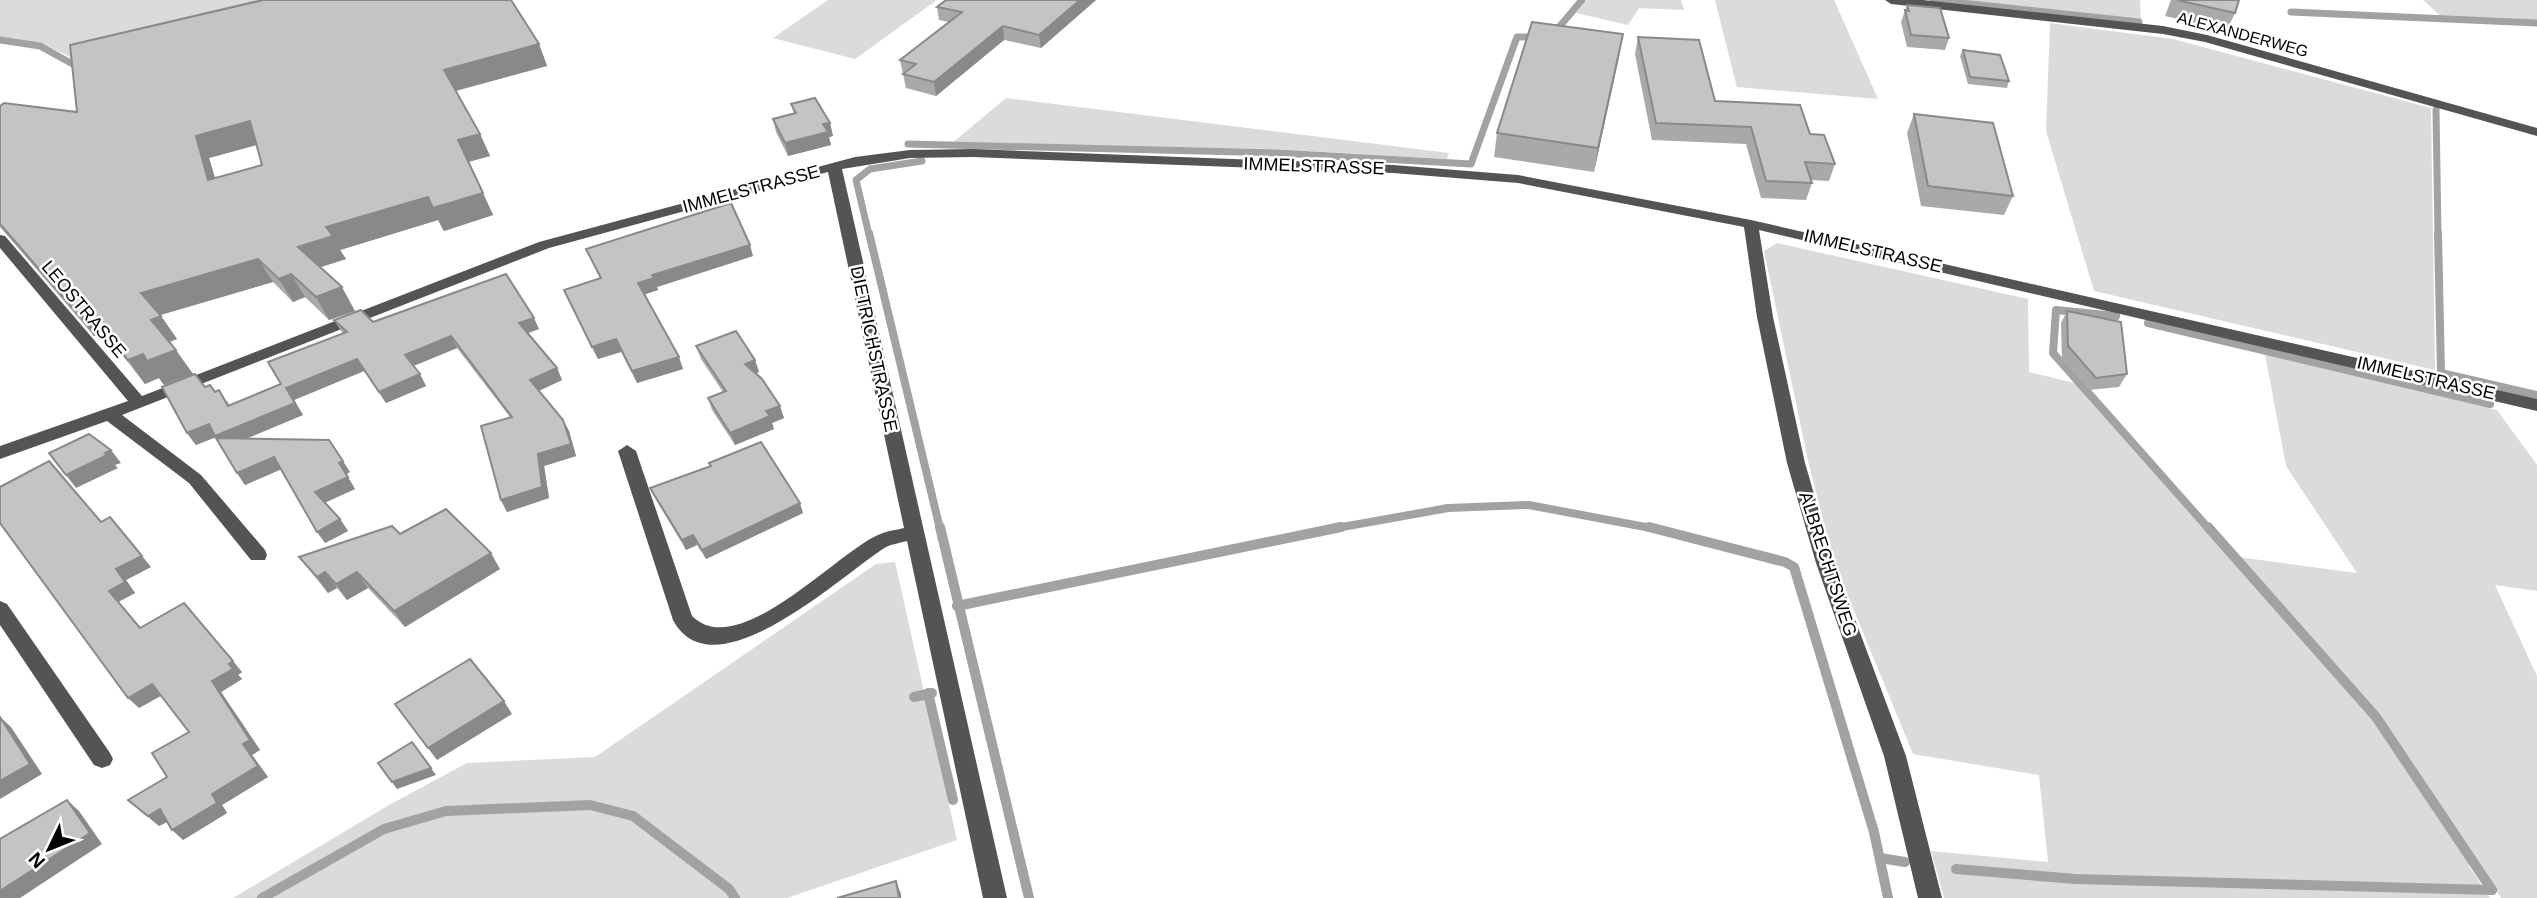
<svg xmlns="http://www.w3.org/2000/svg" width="2537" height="898" font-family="Helvetica,sans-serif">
<rect width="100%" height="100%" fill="#fff"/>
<g fill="#dbdbdb">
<path d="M 0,0 L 346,0 L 83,63 L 45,45 L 0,37 Z"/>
<path d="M 828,0 L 937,0 L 855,59 L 773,38 Z"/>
<path d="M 1587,0 L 1681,0 L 1684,10 L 1639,8 L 1628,25 L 1576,13 Z"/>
<path d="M 1715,0 L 1834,0 L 1878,99 L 1737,87 Z"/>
<path d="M 1960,0 L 2140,0 L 2141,20 L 1985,3 Z"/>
<path d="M 2423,0 L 2537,0 L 2537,21 L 2444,19 Z"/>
<path d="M 2050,23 L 2173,39 L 2431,108 L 2435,370 L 2094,291 L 2046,131 Z"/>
<path d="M 1006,98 L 1449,153 L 1447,159 L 1276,149 L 952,143 Z"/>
<path d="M 1777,243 L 2028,299 L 2029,372 L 2083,385 L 2238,557 L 2357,573 L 2286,466 L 2265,354 L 2497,410 L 2537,465 L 2537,591 L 2495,585 L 2537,676 L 2537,898 L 2501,898 L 2480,866 L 2469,866 L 2490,898 L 1944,898 L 1931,851 L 2048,862 L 2039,775 L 1913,754 L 1834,562 L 1809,465 L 1764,251 Z"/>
<path d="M 895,562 L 957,840 L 787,898 L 233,898 L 389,805 L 467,763 L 595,757 L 876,564 Z"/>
</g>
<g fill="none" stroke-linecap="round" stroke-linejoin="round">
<g stroke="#a2a2a2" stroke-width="7">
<path d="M 1933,0 L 2139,22"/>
<path d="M 2291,12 L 2537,23"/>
<path d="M 1554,33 L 1582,0"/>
<path d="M 0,40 L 40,46 L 78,67"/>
<path d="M 2436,110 L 2438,235"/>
<path d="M 908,144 L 1279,153 L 1471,164 L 1517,37 L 1538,37"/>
<path d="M 869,235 L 856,180 L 870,169 L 922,161"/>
</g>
<g stroke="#a2a2a2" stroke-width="8">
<path d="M 869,233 L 940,529"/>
<path d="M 2438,233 L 2441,373 L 2537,395"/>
<path d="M 2116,316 L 2056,310 L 2053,353 L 2209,529"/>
<path d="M 2148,323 L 2490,404"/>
<path d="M 1331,529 L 1448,508 L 1529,505 L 1656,529"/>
</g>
<g stroke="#a2a2a2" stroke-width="10">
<path d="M 940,527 L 1029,898"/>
<path d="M 1649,527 L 1785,562 L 1794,567 L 1874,832 L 1888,898"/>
<path d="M 2208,527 L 2376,717 L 2492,890"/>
<path d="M 957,606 L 1341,527"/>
<path d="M 928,693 L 953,800"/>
<path d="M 914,697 L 932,693"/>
<path d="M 1880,858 L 1905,862"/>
<path d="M 1956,869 L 2075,879 L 2492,890"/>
<path d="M 262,898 L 384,829 L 446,811 L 590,805 L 633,816 L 729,889 L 735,898"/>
</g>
<g fill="#545454" fill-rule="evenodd">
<path d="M 1885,0 L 1923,0 L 2163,26 L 2207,35 L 2537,128 L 2537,136 L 2205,42 L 2163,34 L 1891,4 Z"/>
<path d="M 973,149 L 1393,165 L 1518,175 L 1751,220 L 2537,399 L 2537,411 L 1759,230 L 1773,317 L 1805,463 L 1834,563 L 1906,756 L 1942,898 L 1918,898 L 1884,756 L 1816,563 L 1787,463 L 1757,317 L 1744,227 L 1518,183 L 1393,173 L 973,157 L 910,158 L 842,169 L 1007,898 L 983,898 L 907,541 C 900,543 892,544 886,547 C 845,572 714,697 673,620 L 618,451 L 627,445 L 636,451 L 692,616 C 738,662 835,554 878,535 C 886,531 896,530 904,528 L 828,172 L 549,248 L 122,415 L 201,475 L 265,550 L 267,555 L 265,560 L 251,560 L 189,483 L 107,421 L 0,459 L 0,446 L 128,401 L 0,248 L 0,235 L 5,236 L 142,396 L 539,242 L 855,157 L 910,150 Z"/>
<path d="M 0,601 L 7,604 L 110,753 L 113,759 L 110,765 L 102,768 L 94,765 L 0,625 Z"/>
</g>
</g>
<g fill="#a9a9a9" fill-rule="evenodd">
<path d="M 946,0 L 1096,0 L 1041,48 L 1004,40 L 936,96 L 906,88 L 900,60 L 949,22 L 939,20 L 937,7 Z"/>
<path d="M 2171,0 L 2239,0 L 2235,13 L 2227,30 L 2165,16 Z"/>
<path d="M 1907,5 L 1949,38 L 1945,50 L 1907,47 L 1901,22 Z"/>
<path d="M 1623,34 L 1594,172 L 1494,157 L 1497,133 Z"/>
<path d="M 1638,37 L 1715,101 L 1835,164 L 1829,181 L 1811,180 L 1812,183 L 1806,200 L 1761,198 L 1746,144 L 1652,140 L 1635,54 Z"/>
<path d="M 539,44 L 547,66 L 456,91 L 480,134 L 490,156 L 468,162 L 493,215 L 444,231 L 438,220 L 340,250 L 346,259 L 320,267 L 355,311 L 329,320 L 305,297 L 293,302 L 273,282 L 160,315 L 177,339 L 169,342 L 193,374 L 164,385 L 159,378 L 145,384 L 105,333 L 94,336 L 0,227 L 0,106 L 77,112 ZM 257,145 L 262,165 L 215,178 L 209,158 Z"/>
<path d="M 1963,50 L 2009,81 L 2007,88 L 1968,84 L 1960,56 Z"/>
<path d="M 791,104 L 830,123 L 833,136 L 829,137 L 831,145 L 788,156 L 776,132 L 773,119 L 794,114 Z"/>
<path d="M 1914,114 L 2013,196 L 2004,215 L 1921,206 L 1907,133 Z"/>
<path d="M 586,249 L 753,256 L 657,287 L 658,290 L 645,294 L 683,369 L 637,383 L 621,352 L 598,359 L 564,290 L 600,278 Z"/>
<path d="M 2067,311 L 2127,374 L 2119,387 L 2089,390 L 2062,359 L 2061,323 Z"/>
<path d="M 334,320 L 539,329 L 528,333 L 557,368 L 562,380 L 539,391 L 563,420 L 569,431 L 576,456 L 544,466 L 549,498 L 507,512 L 501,500 L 510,417 L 457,348 L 413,366 L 426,386 L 386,403 L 364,371 L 294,400 L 303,415 L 246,438 L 350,472 L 346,474 L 355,489 L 325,503 L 340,519 L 348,531 L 325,543 L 281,469 L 245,485 L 237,473 L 216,437 L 196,445 L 187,433 L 205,387 L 210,385 L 215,392 L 228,402 L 229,405 L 281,384 L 343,334 Z"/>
<path d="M 696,346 L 755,360 L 759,372 L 756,373 L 784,418 L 772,423 L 774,429 L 735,445 L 712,410 L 708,398 L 723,392 L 701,359 Z"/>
<path d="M 709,463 L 803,513 L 706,559 L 697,545 L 686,550 L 655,498 L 650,488 L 711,467 Z"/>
<path d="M 101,522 L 151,567 L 126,580 L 135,593 L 118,602 L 140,627 L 242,672 L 238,675 L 242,679 L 221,692 L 260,750 L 252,755 L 268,777 L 222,805 L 227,813 L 183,840 L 167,822 L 159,826 L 139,810 L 128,800 L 167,777 L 189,732 L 161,696 L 139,708 Z"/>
<path d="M 400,534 L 500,569 L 405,627 L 368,588 L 347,600 L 337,588 L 328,593 L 299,557 Z"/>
</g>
<g fill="#898989">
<path d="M 1080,0 L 1096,0 L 1041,48 L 1039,35 Z"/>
<path d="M 1003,26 L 1004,40 L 936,96 L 934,82 Z"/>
<path d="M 1623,34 L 1619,57 L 1594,172 L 1598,148 Z"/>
<path d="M 539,44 L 547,66 L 454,91 L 444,70 Z"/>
<path d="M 250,121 L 263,143 L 209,158 L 222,202 L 208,180 L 196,136 Z"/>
<path d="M 830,123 L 833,136 L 829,137 L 831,145 L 788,156 L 785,143 L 823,124 Z"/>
<path d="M 480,134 L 490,156 L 468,162 L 458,140 Z"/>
<path d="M 483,193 L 493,215 L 444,231 L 438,220 L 340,250 L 346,259 L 312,270 L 298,247 L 326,227 L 428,197 Z"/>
<path d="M 750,245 L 753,256 L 657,287 L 658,290 L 643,295 L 638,283 L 652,275 Z"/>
<path d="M 258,259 L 273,282 L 157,316 L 141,293 Z"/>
<path d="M 291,274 L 305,297 L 293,302 L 279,279 Z"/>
<path d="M 342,287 L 355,311 L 329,320 L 316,297 Z"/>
<path d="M 88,309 L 105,333 L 94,336 L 77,313 Z"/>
<path d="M 161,316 L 177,339 L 167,343 L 151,320 Z"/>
<path d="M 534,318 L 539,329 L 525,334 L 519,323 Z"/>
<path d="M 451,336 L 457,348 L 411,367 L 405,355 Z"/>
<path d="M 616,339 L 621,352 L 598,359 L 592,347 Z"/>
<path d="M 176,350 L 193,374 L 164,385 L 159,378 L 145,384 L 128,360 L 143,354 Z"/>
<path d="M 679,357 L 683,369 L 637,383 L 632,371 Z"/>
<path d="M 357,359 L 364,371 L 294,400 L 303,415 L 224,448 L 216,437 L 196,445 L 187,433 L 286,388 Z"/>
<path d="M 755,360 L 759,372 L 750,376 L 745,364 Z"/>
<path d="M 557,368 L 562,380 L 536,392 L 530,380 Z"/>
<path d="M 420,374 L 426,386 L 386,403 L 379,392 Z"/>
<path d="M 780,406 L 784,418 L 772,423 L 774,429 L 735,445 L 730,433 L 766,411 Z"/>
<path d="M 563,420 L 569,431 L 576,456 L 544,466 L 549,498 L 507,512 L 501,500 L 538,454 Z"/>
<path d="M 111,450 L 121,463 L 115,465 L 118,468 L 76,488 L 66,475 Z"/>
<path d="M 274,457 L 282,469 L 245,485 L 237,473 Z"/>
<path d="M 343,461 L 350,472 L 346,474 L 355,489 L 323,503 L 315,492 L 339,463 Z"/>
<path d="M 800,503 L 803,513 L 706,559 L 702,550 Z"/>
<path d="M 110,517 L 151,567 L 126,580 L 135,593 L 118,602 L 109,591 L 116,569 Z"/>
<path d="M 340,519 L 348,531 L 325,543 L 317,532 Z"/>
<path d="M 693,535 L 697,545 L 686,550 L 682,540 Z"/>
<path d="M 491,553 L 500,569 L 405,627 L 394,611 Z"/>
<path d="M 325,572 L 337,588 L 328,593 L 317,577 Z"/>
<path d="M 357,572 L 368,588 L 347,600 L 336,584 Z"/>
<path d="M 233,661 L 242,672 L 238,675 L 229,664 Z"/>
<path d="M 233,669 L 242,679 L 221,692 L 260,750 L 252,755 L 268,777 L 222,805 L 227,813 L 183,840 L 172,830 L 212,794 L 212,681 Z"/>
<path d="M 152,684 L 162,695 L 139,708 L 128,698 Z"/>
<path d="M 504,701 L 512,714 L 437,760 L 428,748 Z"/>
<path d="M 0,717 L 11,727 L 42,774 L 0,799 Z"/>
<path d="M 431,768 L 436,775 L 397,789 L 392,782 Z"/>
<path d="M 67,800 L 79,811 L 102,844 L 20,898 L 0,898 L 0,891 Z"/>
<path d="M 160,809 L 171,820 L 159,826 L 148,816 Z"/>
<path d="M 896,881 L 901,894 L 901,898 L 899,898 Z"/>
</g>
<g fill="#c4c4c4" stroke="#898989" stroke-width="2" fill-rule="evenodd">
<path d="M 263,0 L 511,0 L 539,44 L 444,70 L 480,134 L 458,140 L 483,193 L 433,208 L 428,197 L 326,227 L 333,236 L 298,247 L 342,287 L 316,297 L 291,274 L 279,279 L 258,259 L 141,293 L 161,316 L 151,320 L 176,350 L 147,361 L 143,354 L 128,360 L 88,309 L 77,313 L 0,224 L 0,106 L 4,103 L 77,112 L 70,45 ZM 250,121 L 262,165 L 208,180 L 196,136 Z"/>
<path d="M 946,0 L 1080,0 L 1039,35 L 1003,26 L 934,82 L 903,74 L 916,64 L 900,60 L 962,12 L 937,7 Z"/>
<path d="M 2177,0 L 2239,0 L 2235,13 Z"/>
<path d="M 1907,5 L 1940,8 L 1949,38 L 1911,35 L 1905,10 L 1909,11 Z"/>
<path d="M 1532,22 L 1623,34 L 1598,148 L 1497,133 Z"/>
<path d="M 1638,37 L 1699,40 L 1715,101 L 1800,105 L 1810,134 L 1824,135 L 1835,164 L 1805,162 L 1812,183 L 1766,181 L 1751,127 L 1656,123 Z"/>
<path d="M 1963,50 L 2000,55 L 2009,81 L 1970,77 Z"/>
<path d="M 815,98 L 830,123 L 823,124 L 828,132 L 785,143 L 773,119 L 796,113 L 791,104 Z"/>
<path d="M 1914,114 L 1993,123 L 2013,196 L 1928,186 Z"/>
<path d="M 731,203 L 750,245 L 652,275 L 654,278 L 638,283 L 679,357 L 632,371 L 616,339 L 592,347 L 564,290 L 601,278 L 586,249 Z"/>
<path d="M 506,274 L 534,318 L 519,323 L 557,368 L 530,380 L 563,420 L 571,444 L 538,454 L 542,487 L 501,500 L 481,426 L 512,417 L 451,336 L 405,355 L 420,374 L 379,392 L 357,359 L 286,388 L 295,403 L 215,436 L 209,424 L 187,433 L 162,387 L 195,374 L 205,387 L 210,385 L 215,392 L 219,390 L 228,406 L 281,384 L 268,362 L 347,332 L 334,320 L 361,310 L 373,322 Z"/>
<path d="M 2067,311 L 2121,322 L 2127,374 L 2096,378 L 2068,346 Z"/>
<path d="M 736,331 L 755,360 L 745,364 L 762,379 L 780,406 L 766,411 L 770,416 L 730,433 L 708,398 L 726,391 L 696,346 Z"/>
<path d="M 89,434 L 111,450 L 105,453 L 107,455 L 66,475 L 49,453 Z"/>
<path d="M 216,438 L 329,440 L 343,461 L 339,463 L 348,477 L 315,492 L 340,519 L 317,532 L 274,457 L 237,473 Z"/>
<path d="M 761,442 L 800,503 L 702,550 L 693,535 L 682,540 L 650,488 L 711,466 L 709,463 Z"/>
<path d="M 49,461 L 101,522 L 110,517 L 142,556 L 116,569 L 125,582 L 109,591 L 140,628 L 184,603 L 233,661 L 229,664 L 233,669 L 212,681 L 250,740 L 243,744 L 258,766 L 212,794 L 217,803 L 172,830 L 160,809 L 148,816 L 128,800 L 167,777 L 152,753 L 189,732 L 152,684 L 128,698 L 0,523 L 0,487 Z"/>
<path d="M 446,509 L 491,553 L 394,611 L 357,572 L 336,584 L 325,572 L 317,577 L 299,557 L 392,526 L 400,534 Z"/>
<path d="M 470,659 L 504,701 L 428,748 L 395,704 Z"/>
<path d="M 0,717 L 30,764 L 0,781 Z"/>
<path d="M 412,742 L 431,768 L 392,782 L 378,763 Z"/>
<path d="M 67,800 L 90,833 L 0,891 L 0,839 Z"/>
<path d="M 896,881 L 899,898 L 837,898 Z"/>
</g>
<g text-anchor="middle" stroke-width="5" stroke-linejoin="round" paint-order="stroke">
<g font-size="16" fill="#000" stroke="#fff">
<text transform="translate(2243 34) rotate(15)" y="6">ALEXANDERWEG</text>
</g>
<g font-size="18" fill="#000" stroke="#fff">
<text transform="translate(1314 166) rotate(2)" y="6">IMMELSTRASSE</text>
<text transform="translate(751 189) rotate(-15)" y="6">IMMELSTRASSE</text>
<text transform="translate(1873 251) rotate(13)" y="6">IMMELSTRASSE</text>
<text transform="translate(84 309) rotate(50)" y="6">LEOSTRASSE</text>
<text transform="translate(874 349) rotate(78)" y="6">DIETRICHSTRASSE</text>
<text transform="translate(2426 378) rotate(13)" y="6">IMMELSTRASSE</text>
<text transform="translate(1828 564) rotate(72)" y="6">ALBRECHTSWEG</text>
</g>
</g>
<g transform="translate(49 849) rotate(227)" stroke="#ffffff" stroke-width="5" paint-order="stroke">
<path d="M0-5L12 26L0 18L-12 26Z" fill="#000000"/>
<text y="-10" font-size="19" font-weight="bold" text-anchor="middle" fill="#000000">N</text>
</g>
</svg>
